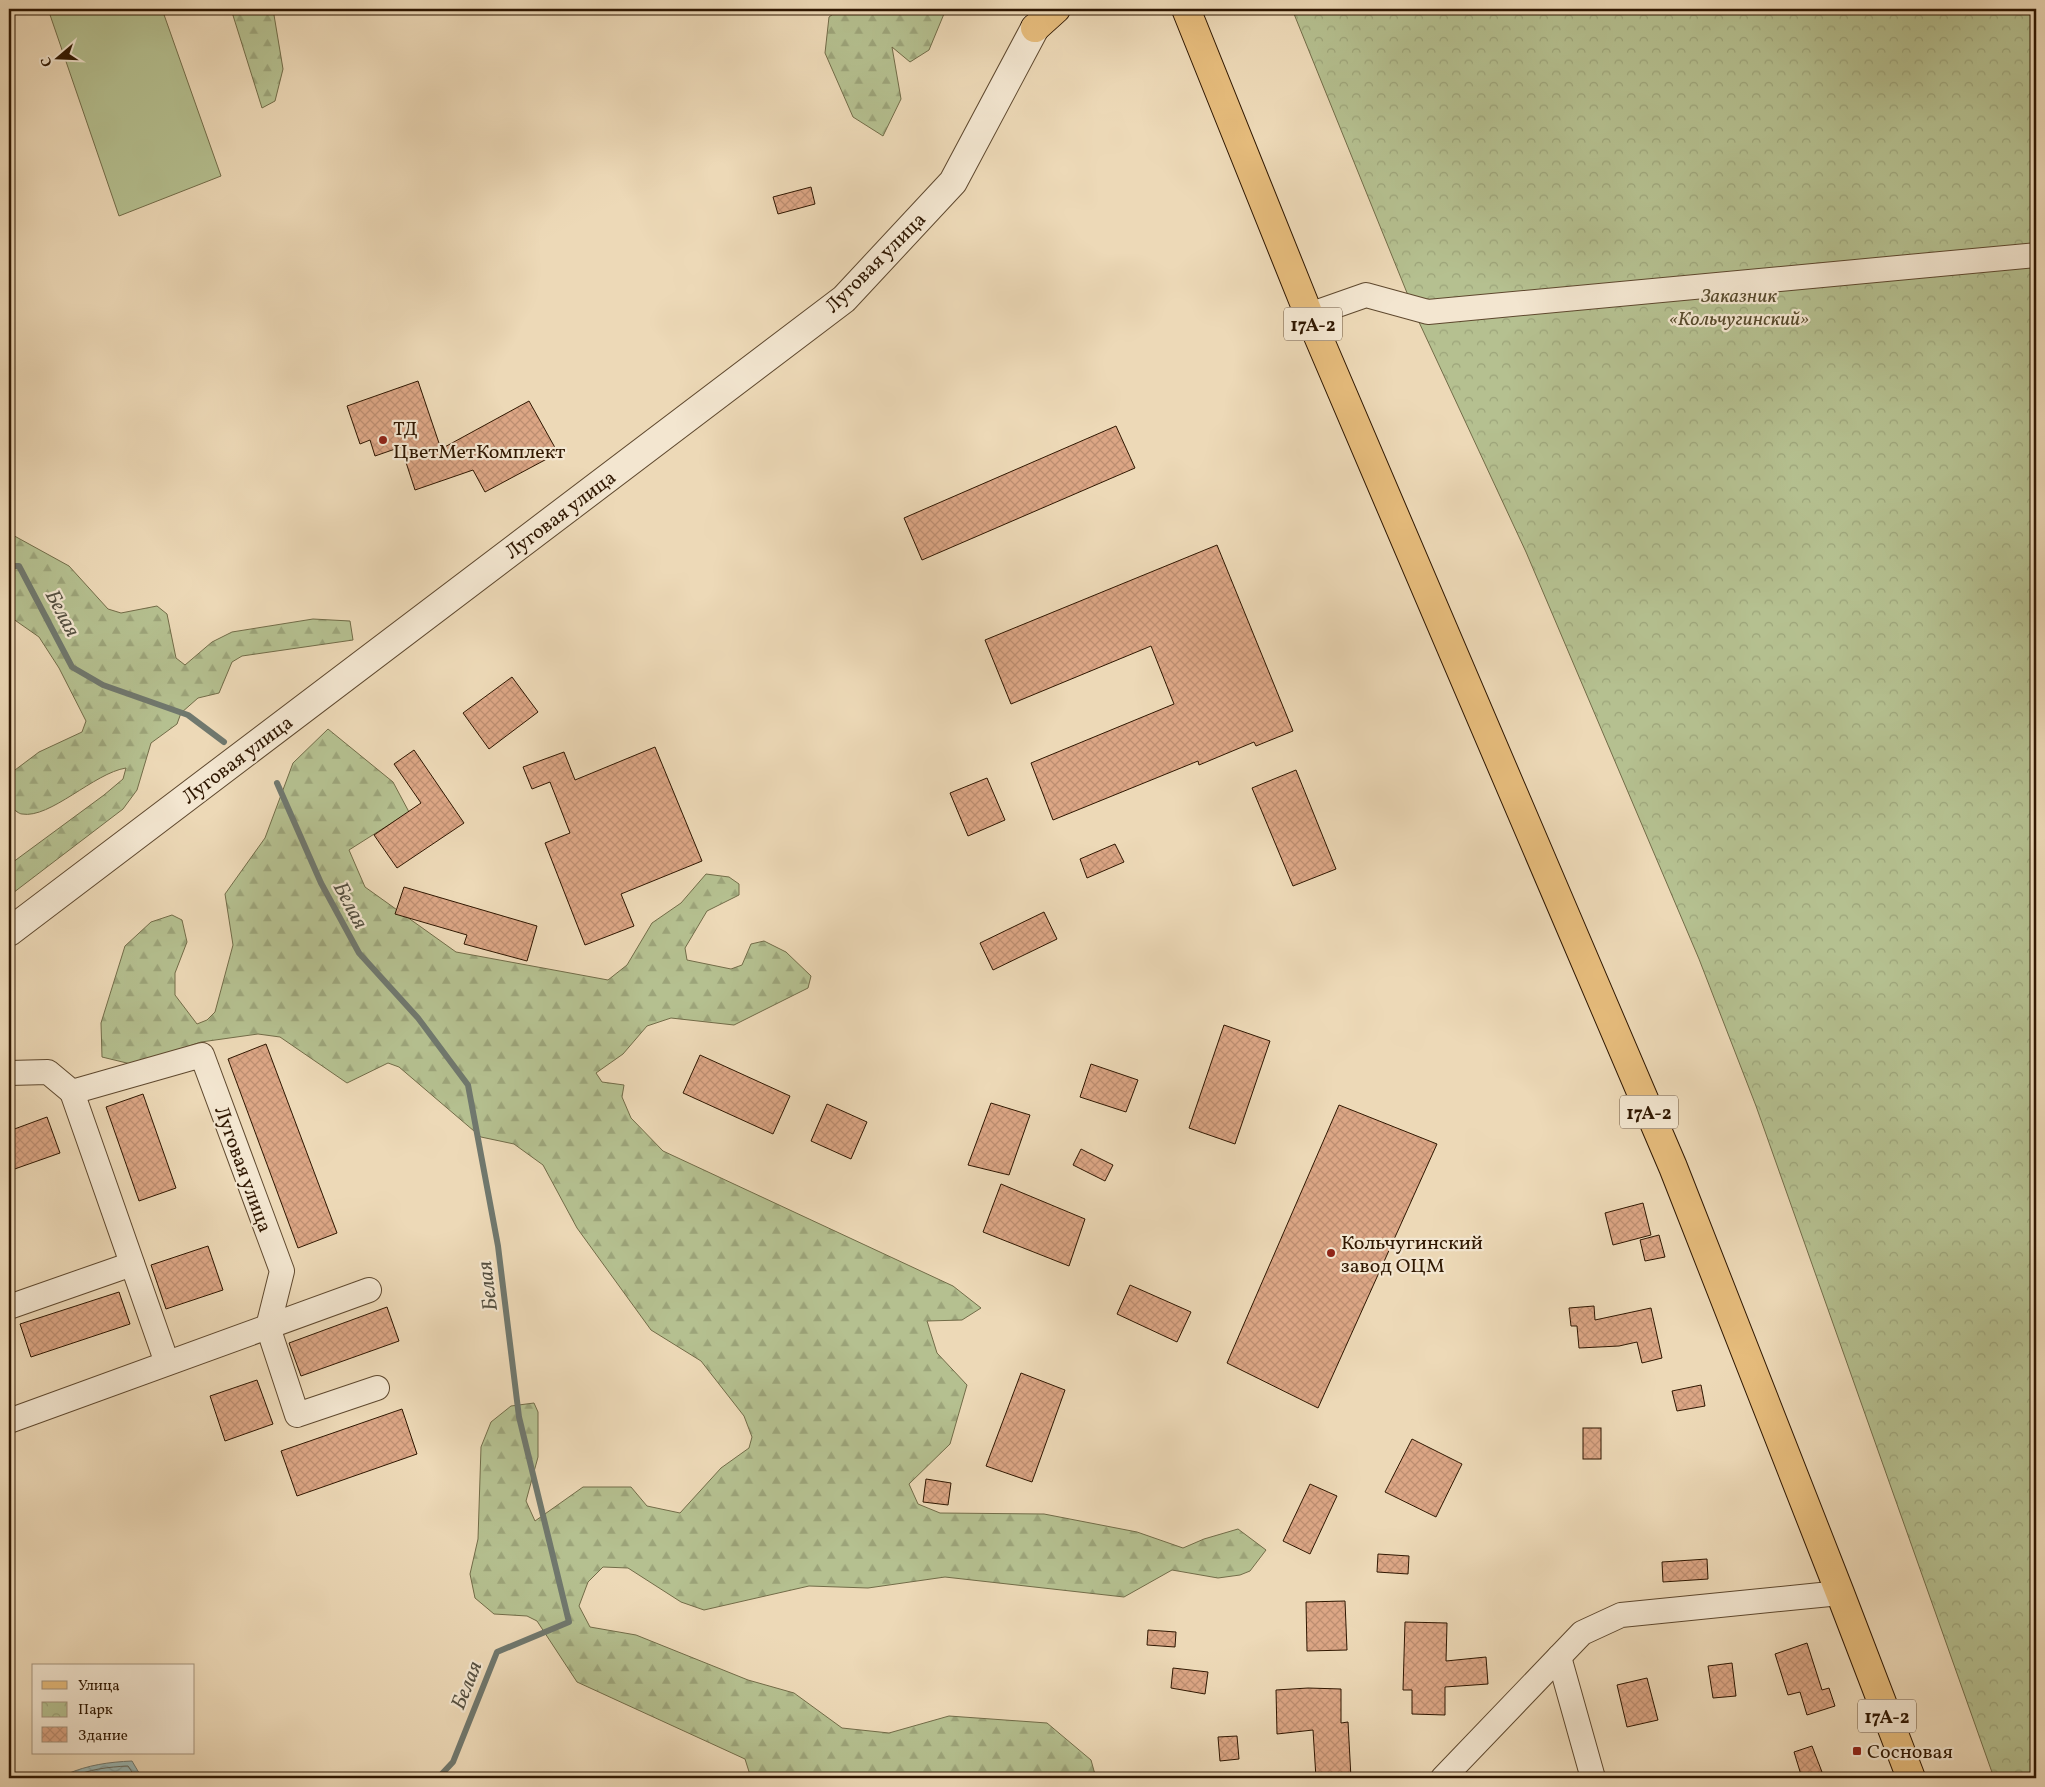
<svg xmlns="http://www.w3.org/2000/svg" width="2045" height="1787" font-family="Vollkorn,serif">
<defs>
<pattern id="forest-firs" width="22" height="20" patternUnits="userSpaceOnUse" patternTransform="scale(1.25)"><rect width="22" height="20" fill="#b5c090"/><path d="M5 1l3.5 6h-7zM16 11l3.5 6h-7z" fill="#9ca47a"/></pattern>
<pattern id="park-crowns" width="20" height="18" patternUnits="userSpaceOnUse" patternTransform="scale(1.25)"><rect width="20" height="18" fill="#b5c090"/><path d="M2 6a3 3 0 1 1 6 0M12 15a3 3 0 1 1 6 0" fill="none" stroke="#9ca47a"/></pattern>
<pattern id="water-waves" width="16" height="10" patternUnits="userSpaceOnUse" patternTransform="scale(1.25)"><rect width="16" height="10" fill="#9bb9b7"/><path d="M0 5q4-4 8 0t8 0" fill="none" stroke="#869e9c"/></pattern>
<pattern id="building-cross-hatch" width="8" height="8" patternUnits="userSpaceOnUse" patternTransform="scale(1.25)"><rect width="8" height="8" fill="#dca685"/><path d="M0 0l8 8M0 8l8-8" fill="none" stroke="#bd8e71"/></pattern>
</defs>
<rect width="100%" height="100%" fill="#edd9b7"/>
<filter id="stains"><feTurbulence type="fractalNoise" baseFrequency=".004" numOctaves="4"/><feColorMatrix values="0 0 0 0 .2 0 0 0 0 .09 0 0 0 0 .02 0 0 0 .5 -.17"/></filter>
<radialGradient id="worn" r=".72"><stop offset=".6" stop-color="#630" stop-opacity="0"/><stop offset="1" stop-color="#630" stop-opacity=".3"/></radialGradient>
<g fill="url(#forest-firs)" stroke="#726c48">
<path d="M 231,9 L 273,9 L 283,69 L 275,101 L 262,108 Z"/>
<path d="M 840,9 L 946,9 L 929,50 L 910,62 L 892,47 L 901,99 L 883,136 L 853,117 L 825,53 L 829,17 Z"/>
<path d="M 9,533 L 69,566 L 108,609 L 121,613 L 157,606 L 167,614 L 176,658 L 185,665 L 212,642 L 232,632 L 313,619 L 350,621 L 353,640 L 242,656 L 232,662 L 219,693 L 198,698 L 181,713 L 177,724 L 151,743 L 137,790 L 123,809 L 9,896 L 9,865 L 104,795 L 123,779 L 126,768 C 94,773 50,819 22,814 C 19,814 15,810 12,808 C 9,798 5,783 11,773 L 39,752 L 82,732 L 86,721 L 59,668 L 39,637 L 9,616 Z"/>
<path d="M 328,729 L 393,782 L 409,812 L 349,850 L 365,887 L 456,952 L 608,980 L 627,965 L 652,923 L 681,903 L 706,874 L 729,877 L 739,884 L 739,895 L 707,911 L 685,948 L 687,960 L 731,969 L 742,965 L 751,944 L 764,941 L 786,952 L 811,976 L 808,988 L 734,1025 L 671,1018 L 647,1026 L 623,1054 L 596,1073 L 602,1082 L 624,1085 L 622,1097 L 631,1118 L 663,1151 L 953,1286 L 981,1308 L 962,1320 L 927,1321 L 937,1353 L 967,1385 L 950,1444 L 909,1484 L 918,1504 L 940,1513 L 1044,1514 L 1137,1532 L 1183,1548 L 1204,1539 L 1238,1529 L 1266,1550 L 1250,1571 L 1240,1575 L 1218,1578 L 1172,1570 L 1124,1597 L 945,1577 L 868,1588 L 809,1586 L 704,1610 L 681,1602 L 628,1568 L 603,1567 L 588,1582 L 579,1606 L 590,1627 L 636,1635 L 748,1680 L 794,1693 L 842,1728 L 889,1733 L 949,1716 L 1047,1723 L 1091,1760 L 1096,1778 L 751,1778 L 745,1759 L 577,1682 L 537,1621 L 527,1616 L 494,1614 L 475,1598 L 470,1574 L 478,1539 L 481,1447 L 491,1422 L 511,1406 L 534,1403 L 538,1412 L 538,1457 L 526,1501 L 535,1521 L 583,1487 L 631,1487 L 647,1506 L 680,1513 L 721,1468 L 749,1448 L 752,1437 L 744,1416 L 701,1361 L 651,1330 L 577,1228 L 543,1165 L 514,1144 L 481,1137 L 399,1067 L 388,1063 L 347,1083 L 280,1037 L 258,1034 L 201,1042 L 135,1065 L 102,1057 L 101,1023 L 125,946 L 151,922 L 172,915 L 182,920 L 187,942 L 175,973 L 175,995 L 197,1024 L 207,1020 L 215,1012 L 233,945 L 225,894 L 265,838 L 293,763 Z"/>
</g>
<path fill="url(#park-crowns)" stroke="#726c48" d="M 1292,9 L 2036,9 L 2036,1778 L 1994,1778 L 1756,1106 L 1699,959 L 1526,552 L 1418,320 Z"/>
<path fill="#b5c090" stroke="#726c48" d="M 48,9 L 162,9 L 221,176 L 119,216 Z"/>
<path fill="url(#water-waves)" stroke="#70786e" d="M 132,1761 L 142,1778 L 66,1778 L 67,1774 C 88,1765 109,1762 132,1761 Z"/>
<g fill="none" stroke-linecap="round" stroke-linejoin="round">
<path stroke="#65685c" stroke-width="1" d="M 71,1778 C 88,1769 109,1767 128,1766 L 136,1778"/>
<g stroke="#70786e" stroke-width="6">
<path d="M 9,566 L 19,566 L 72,667 L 103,685 L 188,715 L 224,742"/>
<path d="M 277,783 L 321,883 L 359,953 L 418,1018 L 468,1085 L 498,1246 L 519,1417 L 569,1622 L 497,1652 L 453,1762 L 438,1778"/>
</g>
</g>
<g fill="url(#building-cross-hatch)" stroke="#2f1701">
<path d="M 811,187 L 815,204 L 778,214 L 773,197 Z"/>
<path d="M 418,381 L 441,449 L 529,401 L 558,453 L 485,492 L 473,470 L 415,490 L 401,447 L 375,456 L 370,440 L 360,444 L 347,406 Z"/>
<path d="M 1116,426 L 1135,468 L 922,560 L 904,518 Z"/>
<path d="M 1217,545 L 1293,731 L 1256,746 L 1254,742 L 1199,765 L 1198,761 L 1053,820 L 1031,763 L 1174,704 L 1151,646 L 1011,704 L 985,640 Z"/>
<path d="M 512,677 L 538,712 L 489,749 L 463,713 Z"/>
<path d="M 655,747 L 702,861 L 621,894 L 634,926 L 585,945 L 545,843 L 570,833 L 550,782 L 532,789 L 523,767 L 564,752 L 575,780 Z"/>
<path d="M 414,750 L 464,823 L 397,868 L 374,835 L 421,803 L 394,764 Z"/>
<path d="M 1296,770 L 1336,869 L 1293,886 L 1252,788 Z"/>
<path d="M 987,778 L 1005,820 L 968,836 L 950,793 Z"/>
<path d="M 1115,844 L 1124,862 L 1087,878 L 1080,859 Z"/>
<path d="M 404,887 L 537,926 L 527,961 L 464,944 L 467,935 L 395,914 Z"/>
<path d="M 1044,912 L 1057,939 L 993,970 L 980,943 Z"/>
<path d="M 1224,1025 L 1270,1041 L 1235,1144 L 1189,1128 Z"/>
<path d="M 266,1044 L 337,1233 L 298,1248 L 228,1059 Z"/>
<path d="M 700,1055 L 790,1096 L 773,1134 L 683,1093 Z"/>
<path d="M 1091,1064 L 1138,1080 L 1126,1112 L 1080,1097 Z"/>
<path d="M 143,1094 L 176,1188 L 139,1201 L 106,1107 Z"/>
<path d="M 991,1103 L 1030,1115 L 1009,1175 L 968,1165 Z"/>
<path d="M 827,1104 L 867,1122 L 851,1159 L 811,1141 Z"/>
<path d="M 1339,1105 L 1437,1144 L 1318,1408 L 1227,1363 Z"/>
<path d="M 47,1117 L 60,1153 L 9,1171 L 9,1131 Z"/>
<path d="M 1081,1149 L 1113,1165 L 1105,1181 L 1073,1165 Z"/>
<path d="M 1001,1184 L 1085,1219 L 1069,1266 L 983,1232 Z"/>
<path d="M 1643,1203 L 1651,1235 L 1613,1245 L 1605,1213 Z"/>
<path d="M 1659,1235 L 1665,1257 L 1645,1261 L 1640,1240 Z"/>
<path d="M 208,1246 L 223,1290 L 166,1309 L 151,1265 Z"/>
<path d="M 1130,1285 L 1191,1312 L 1177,1342 L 1117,1314 Z"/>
<path d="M 119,1292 L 130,1324 L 31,1357 L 20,1324 Z"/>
<path d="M 1594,1306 L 1595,1320 L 1651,1308 L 1662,1358 L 1642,1363 L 1637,1342 L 1619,1346 L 1579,1348 L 1577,1326 L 1571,1326 L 1569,1308 Z"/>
<path d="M 387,1307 L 399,1341 L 301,1376 L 289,1343 Z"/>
<path d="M 1021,1373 L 1065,1390 L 1032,1482 L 986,1466 Z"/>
<path d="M 257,1380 L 273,1424 L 225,1441 L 210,1396 Z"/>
<path d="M 1701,1385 L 1705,1406 L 1677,1411 L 1672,1391 Z"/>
<path d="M 402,1409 L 417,1454 L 297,1496 L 281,1451 Z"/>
<rect x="1583" y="1428" width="18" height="31"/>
<path d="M 1412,1439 L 1462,1464 L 1436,1517 L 1385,1492 Z"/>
<path d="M 926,1479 L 951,1483 L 948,1505 L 923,1502 Z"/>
<path d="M 1310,1484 L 1337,1496 L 1310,1554 L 1283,1541 Z"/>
<path d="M 1378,1554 L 1409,1556 L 1408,1574 L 1377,1572 Z"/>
<path d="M 1707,1559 L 1708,1579 L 1663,1582 L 1662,1562 Z"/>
<path d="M 1345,1601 L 1347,1650 L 1307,1651 L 1306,1602 Z"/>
<path d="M 1405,1622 L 1447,1623 L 1446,1661 L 1486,1657 L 1488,1684 L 1445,1687 L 1445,1715 L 1412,1714 L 1412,1690 L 1403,1690 Z"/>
<path d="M 1148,1630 L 1176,1632 L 1175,1647 L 1147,1645 Z"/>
<path d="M 1807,1643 L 1822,1690 L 1829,1688 L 1835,1706 L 1807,1715 L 1800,1692 L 1788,1695 L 1775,1654 Z"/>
<path d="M 1732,1663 L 1736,1696 L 1713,1698 L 1708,1666 Z"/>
<path d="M 1173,1668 L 1208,1672 L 1205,1694 L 1171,1688 Z"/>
<path d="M 1647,1678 L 1658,1720 L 1627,1727 L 1617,1685 Z"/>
<path d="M 1308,1688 L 1341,1689 L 1341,1723 L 1348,1722 L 1351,1778 L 1316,1778 L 1313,1730 L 1277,1734 L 1276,1690 Z"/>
<path d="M 1237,1736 L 1239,1759 L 1220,1761 L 1218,1737 Z"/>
<path d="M 1812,1746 L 1822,1772 L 1802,1778 L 1794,1752 Z"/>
</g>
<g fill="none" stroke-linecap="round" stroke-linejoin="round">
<defs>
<g id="minor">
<path d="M 1309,315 L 1366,295 L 1428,312 L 2036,255"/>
<path d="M 9,1073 L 48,1072 L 72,1092 L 202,1055 L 282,1271 L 268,1327 L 297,1415 L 377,1388"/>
<path d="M 72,1092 L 167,1363"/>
<path d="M 9,1307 L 132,1264"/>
<path d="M 9,1421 L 369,1290"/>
<path d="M 1559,1657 L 1593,1778"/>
<path d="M 1443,1778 L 1582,1633 L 1621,1615 L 1840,1593"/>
</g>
<path id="tertiary" d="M 9,932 L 844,299 L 953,182 L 1035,28"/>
<g id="primary">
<path d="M 1186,9 L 1309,315 L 1673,1167 L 1840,1593 L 1911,1778"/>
<path d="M 1035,28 L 1056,9"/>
</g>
</defs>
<use href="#minor" stroke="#5e482e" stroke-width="26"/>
<use href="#tertiary" stroke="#5e482e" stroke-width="30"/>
<use href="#primary" stroke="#2f1701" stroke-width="30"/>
<use href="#minor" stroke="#f3e6d0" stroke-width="24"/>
<use href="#tertiary" stroke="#f3e6d0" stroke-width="28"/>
<use href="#primary" stroke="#e6bc7c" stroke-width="28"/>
</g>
<g fill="#8f2418" stroke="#f3e6d0" stroke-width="2">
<circle cx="383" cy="440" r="5"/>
<circle cx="1331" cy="1253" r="5"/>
<rect x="1852" y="1746" width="10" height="10" rx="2.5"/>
</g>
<g text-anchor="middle" stroke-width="4.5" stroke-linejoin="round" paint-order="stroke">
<g fill="#f3e6d0" stroke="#6a553f" stroke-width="1">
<rect x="1284" y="307.5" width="58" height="33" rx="4"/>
<rect x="1620" y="1095.5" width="58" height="33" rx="4"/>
<rect x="1858" y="1699.5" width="58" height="33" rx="4"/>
</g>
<g font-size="19" font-weight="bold" fill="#2f1701">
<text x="1313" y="331">17А-2</text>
<text x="1649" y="1119">17А-2</text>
<text x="1887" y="1723">17А-2</text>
</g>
<g font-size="20" fill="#2f1701" stroke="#f3e6d0">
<text transform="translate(875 262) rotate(-45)" y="7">Луговая улица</text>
<text transform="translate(560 514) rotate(-37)" y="7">Луговая улица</text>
<text transform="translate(237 759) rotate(-37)" y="7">Луговая улица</text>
<text transform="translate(244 1169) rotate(70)" y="7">Луговая улица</text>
</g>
<g font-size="20" font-style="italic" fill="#574a2c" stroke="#f3e6d0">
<text x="1739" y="302">Заказник<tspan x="1739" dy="23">«Кольчугинский»</tspan></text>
</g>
<g font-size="20" fill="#2f1701" stroke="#f3e6d0" text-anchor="start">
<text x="393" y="435">ТД<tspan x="393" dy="23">ЦветМетКомплект</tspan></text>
<text x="1341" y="1249">Кольчугинский<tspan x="1341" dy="23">завод ОЦМ</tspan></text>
<text x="1867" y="1758">Сосновая</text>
</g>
<g font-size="21" font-style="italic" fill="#555041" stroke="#f3e6d0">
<text transform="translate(63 613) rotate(62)" y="7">Белая</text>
<text transform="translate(351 905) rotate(62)" y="7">Белая</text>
<text transform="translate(487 1286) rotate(-97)" y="7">Белая</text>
<text transform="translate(466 1685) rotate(-68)" y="7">Белая</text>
</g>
</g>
<rect width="2045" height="1787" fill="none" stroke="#edd9b7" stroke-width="30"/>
<rect x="10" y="10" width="2025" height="1767" fill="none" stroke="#2f1701" stroke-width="2.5"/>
<rect x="15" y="15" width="2015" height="1757" fill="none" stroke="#2f1701"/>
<rect x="32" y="1664" width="162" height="90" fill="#f3e6d0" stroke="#a5937d"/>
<rect x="42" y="1681" width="25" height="8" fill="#e6bc7c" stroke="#a5937d"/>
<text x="78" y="1690" font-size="15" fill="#2f1701">Улица</text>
<rect x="42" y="1702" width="25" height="15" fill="url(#park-crowns)" stroke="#a5937d"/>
<text x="78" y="1714" font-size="15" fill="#2f1701">Парк</text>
<rect x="42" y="1727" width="25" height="15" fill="url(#building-cross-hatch)" stroke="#a5937d"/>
<text x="78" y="1740" font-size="15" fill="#2f1701">Здание</text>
<g transform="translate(58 58) rotate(251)" stroke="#f3e6d0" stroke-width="4" paint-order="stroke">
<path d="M0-4L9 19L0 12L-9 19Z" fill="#2f1701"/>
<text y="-8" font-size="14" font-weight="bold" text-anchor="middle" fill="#2f1701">С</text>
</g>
<rect width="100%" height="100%" filter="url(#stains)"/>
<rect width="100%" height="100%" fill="url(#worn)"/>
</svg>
